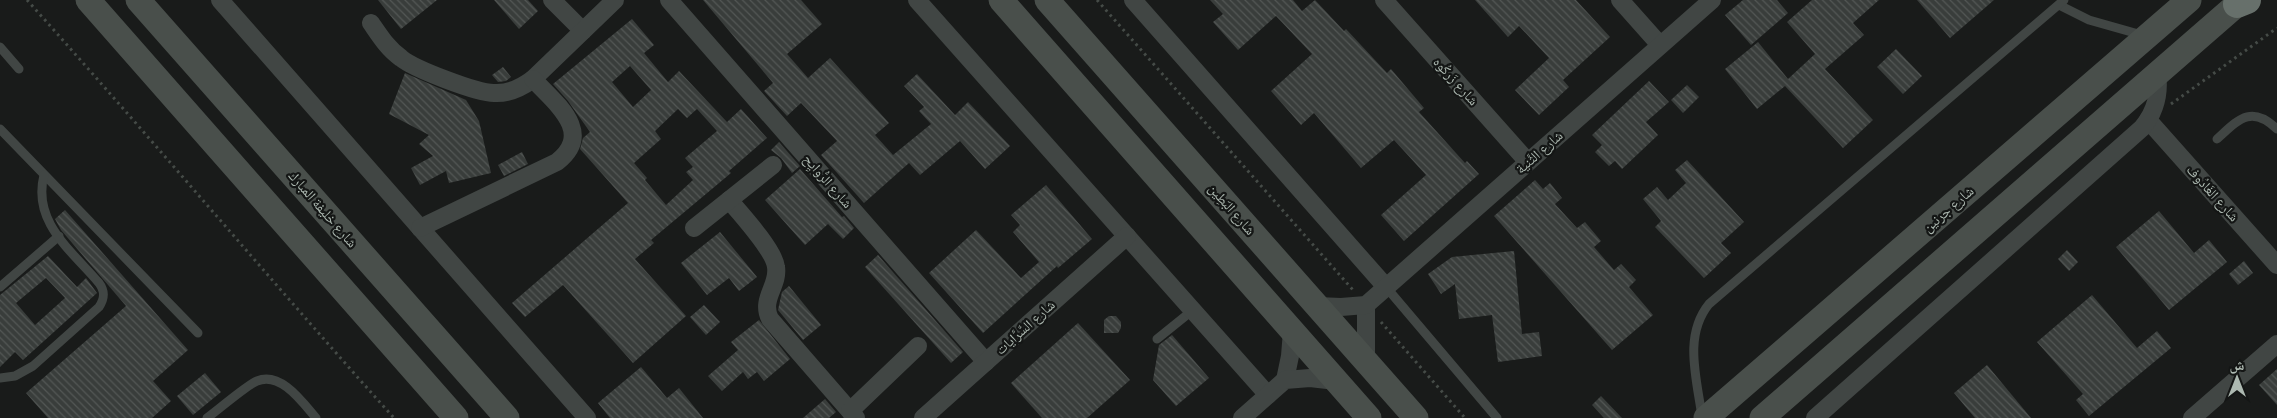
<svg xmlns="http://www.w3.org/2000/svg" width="2277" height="418" font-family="'Nunito Sans','Noto Naskh Arabic',sans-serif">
<defs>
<pattern id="building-back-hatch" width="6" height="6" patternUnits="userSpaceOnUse" patternTransform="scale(1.25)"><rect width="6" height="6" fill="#393d3b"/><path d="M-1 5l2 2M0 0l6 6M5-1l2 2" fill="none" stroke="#535755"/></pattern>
</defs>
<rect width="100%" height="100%" fill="#191b1a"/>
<g fill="url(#building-back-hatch)" fill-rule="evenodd">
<path d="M 378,0 L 437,0 L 401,29 Z"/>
<path d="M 494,0 L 528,0 L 538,11 L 519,29 Z"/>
<path d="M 703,0 L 801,0 L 822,24 L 787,54 L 808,78 L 830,58 L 889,123 L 875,135 L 893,155 L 931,124 L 919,111 L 924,107 L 904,86 L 917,74 L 955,115 L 968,102 L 1010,146 L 985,169 L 960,141 L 920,175 L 909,163 L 864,203 L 821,155 L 837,141 L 801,103 L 787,116 L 764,91 L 773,83 Z"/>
<path d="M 1210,0 L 1293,0 L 1302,11 L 1315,0 L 1344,31 L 1346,29 L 1387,73 L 1391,69 L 1424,108 L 1419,112 L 1465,163 L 1467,161 L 1479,174 L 1404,241 L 1381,215 L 1426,175 L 1394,140 L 1361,168 L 1314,113 L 1301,125 L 1271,91 L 1312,54 L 1276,16 L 1238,50 L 1213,22 L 1223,14 Z"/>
<path d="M 1475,0 L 1576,0 L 1610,37 L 1563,80 L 1569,87 L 1539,115 L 1515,90 L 1549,58 L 1519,26 L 1508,37 Z"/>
<path d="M 1743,0 L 1777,0 L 1788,13 L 1751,45 L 1725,15 Z"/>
<path d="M 1812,0 L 1879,0 L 1853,23 L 1864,35 L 1825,69 L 1873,120 L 1843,148 L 1785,86 L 1757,109 L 1725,69 L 1758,42 L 1788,79 L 1815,54 L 1787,22 Z"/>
<path d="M 1917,0 L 1994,0 L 1950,38 Z"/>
<path d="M 632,19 L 654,45 L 644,53 L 668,82 L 679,71 L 727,122 L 741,109 L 767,138 L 729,171 L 731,173 L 651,240 L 654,243 L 635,259 L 686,316 L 633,363 L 563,285 L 525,317 L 512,303 L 628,203 L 580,149 L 583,138 L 590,132 L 568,101 L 553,84 ZM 630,66 L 651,90 L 633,107 L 612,82 ZM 678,109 L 687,118 L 697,109 L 717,131 L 685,158 L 693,167 L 686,172 L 693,180 L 666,205 L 645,180 L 647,178 L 634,163 L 661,139 L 655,131 Z"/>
<path d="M 1896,49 L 1922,76 L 1903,94 L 1877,67 Z"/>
<path d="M 503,67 L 511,77 L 506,81 L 498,82 L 492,75 Z"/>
<path d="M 405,73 L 466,100 L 479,121 L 491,173 L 449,183 L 446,171 L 420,185 L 411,168 L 433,156 L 419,144 L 429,135 L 389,114 Z"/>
<path d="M 1649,81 L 1669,102 L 1646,122 L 1658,135 L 1622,169 L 1615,161 L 1609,166 L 1595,152 L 1602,145 L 1592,135 Z"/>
<path d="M 1687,85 L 1699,97 L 1683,113 L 1671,100 Z"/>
<path d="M 779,142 L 800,166 L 792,173 L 781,158 L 771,150 Z"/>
<path d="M 522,152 L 528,164 L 504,176 L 498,165 Z"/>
<path d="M 1687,160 L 1744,222 L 1721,243 L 1731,253 L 1704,278 L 1655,227 L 1661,221 L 1643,199 L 1657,187 L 1668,200 L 1686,183 L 1675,170 Z"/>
<path d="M 800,169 L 842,217 L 844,216 L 854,228 L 843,239 L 828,224 L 805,245 L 765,200 Z"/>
<path d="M 1535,180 L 1543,189 L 1550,183 L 1562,198 L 1555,204 L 1577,228 L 1585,222 L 1601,241 L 1594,247 L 1614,270 L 1621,264 L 1636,280 L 1629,287 L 1653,315 L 1612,350 L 1494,216 Z"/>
<path d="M 1046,185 L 1092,239 L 1058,268 L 1057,266 L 983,333 L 929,273 L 976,230 L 1021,278 L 1039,262 L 1013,232 L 1020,225 L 1011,215 Z"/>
<path d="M 65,210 L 188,350 L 153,381 L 171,401 L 152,418 L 48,418 L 26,393 L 126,306 L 61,230 L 55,219 Z"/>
<path d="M 2159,211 L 2194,253 L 2209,240 L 2227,262 L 2169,310 L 2116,247 Z"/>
<path d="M 720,232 L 757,277 L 739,291 L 729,278 L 707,295 L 681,263 Z"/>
<path d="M 2067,250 L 2078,262 L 2069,271 L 2058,259 Z"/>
<path d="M 1514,251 L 1522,334 L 1539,332 L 1542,356 L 1498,362 L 1492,315 L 1459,319 L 1455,284 L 1441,294 L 1428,274 L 1452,257 Z"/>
<path d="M 878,255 L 963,352 L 951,363 L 865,267 Z"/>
<path d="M 48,256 L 77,287 L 86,278 L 97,293 L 23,360 L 15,352 L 0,367 L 0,295 ZM 46,278 L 65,298 L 35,325 L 16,303 Z"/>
<path d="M 2244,261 L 2253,273 L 2238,285 L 2229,274 Z"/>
<path d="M 789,286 L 821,325 L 803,340 L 778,310 L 782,292 Z"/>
<path d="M 2092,295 L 2137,348 L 2157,331 L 2171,348 L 2089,416 L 2076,400 L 2083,394 L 2037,342 Z"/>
<path d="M 704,305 L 720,322 L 706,335 L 690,317 Z"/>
<path d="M 1109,316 L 1116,316 L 1121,322 L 1121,328 L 1118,333 L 1104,333 L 1104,320 Z"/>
<path d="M 759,320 L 790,359 L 764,381 L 757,372 L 748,379 L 743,372 L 722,391 L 708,376 L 738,350 L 731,342 Z"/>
<path d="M 1078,323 L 1130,380 L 1087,418 L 1042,418 L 1011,383 Z"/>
<path d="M 1172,335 L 1209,378 L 1176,406 L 1153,380 L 1159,345 Z"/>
<path d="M 1987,365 L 2031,418 L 1975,418 L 1954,393 Z"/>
<path d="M 641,367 L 667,398 L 679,388 L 703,418 L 610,418 L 598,403 Z"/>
<path d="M 2277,369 L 2277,405 L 2259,385 Z"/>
<path d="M 205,373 L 221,392 L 193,415 L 177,396 Z"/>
<path d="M 1601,396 L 1622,418 L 1604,418 L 1592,405 Z"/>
<path d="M 825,399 L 836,412 L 829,418 L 803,418 Z"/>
</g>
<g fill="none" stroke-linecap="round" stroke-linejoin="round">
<g stroke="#454b47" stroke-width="3" stroke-dasharray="2.5 4" stroke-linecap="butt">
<path d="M 27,0 C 151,138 270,280 394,418"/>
<path d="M 1097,0 L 1353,290"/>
<path d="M 2171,104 L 2277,28"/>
<path d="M 1381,322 L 1465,418"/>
</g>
<g stroke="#414644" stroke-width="9">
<path d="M 2059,5 L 2089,20 L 2142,35"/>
<path d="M 0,47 L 19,69"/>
<path d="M 0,129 L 198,333"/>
<path d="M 2217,139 C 2238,120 2251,104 2277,129"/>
<path d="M 0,287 L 59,236"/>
<path d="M 1386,287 L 1497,418"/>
<path d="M 1157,339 L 1193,310"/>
<path d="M 0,378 L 15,376 L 33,366 L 99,307 C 105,298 105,291 99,283 C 71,250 32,222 44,175"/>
<path d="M 1702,417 C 1697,379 1683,336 1709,304 L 2064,0"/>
<path d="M 207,418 C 218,410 247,385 257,381 C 281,371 303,403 316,418"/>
</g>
<g stroke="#414644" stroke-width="18">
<path d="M 220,0 L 587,418"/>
<path d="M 552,0 L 583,31"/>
<path d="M 669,0 L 986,362"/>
<path d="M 917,0 L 1268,395"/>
<path d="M 1133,0 L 1386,287"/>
<path d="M 1384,0 L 1528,162"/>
<path d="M 1620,0 L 1660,45"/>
<path d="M 371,23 C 380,36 388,49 401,58 C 414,69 477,93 494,93 C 509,94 521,88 533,79 L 615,0"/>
<path d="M 2148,120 L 2277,265"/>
<path d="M 729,200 C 741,214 774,250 776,267 C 779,286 760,299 770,319 L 856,418"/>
<path d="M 420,228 L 557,162 C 595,132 555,103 533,79"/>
<path d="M 694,228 L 773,165"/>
<path d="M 1366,305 L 1366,361"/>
<path d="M 1317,306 L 1341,307 L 1366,305 L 1712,0"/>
<path d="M 1285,380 L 1290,356 L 1292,331"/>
<path d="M 850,411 L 918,346"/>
<path d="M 923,418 L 1127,236"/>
<path d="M 1242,418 L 1285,380 L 1310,378 L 1336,381"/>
<path d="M 1815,418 L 2142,128 C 2156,111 2160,94 2157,73"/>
<path d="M 2192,418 L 2277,344"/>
</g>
<g stroke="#494f4b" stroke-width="25">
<path d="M 88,0 L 456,418"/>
<path d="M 138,0 L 507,418"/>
<path d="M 1001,0 L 1369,418"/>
<path d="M 1047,0 L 1416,418"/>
<path d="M 1706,418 L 2189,0"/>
<path d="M 1762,418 L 2242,0"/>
</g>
<path stroke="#67706b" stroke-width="28" d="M 2237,4 L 2247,0"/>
</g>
<g text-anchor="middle" stroke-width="4.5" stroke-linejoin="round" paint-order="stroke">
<g font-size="14" fill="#adb9b1" stroke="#141615">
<text transform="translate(1456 81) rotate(48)" y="5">شارع زَركُوه</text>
<text transform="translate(1539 152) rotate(-41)" y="5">شارع الثَّنية</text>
<text transform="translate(828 181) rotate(49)" y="5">شارع الرُّوايِح</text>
<text transform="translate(2213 193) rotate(48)" y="5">شارع الغَادُوف</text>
<text transform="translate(323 209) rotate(49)" y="5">شارع خليفة المبارك</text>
<text transform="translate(1232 209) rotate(49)" y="5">شارع البَطِين</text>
<text transform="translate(1948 209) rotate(-41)" y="5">شارع جرنين</text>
<text transform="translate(1025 327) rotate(-42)" y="5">شارع السَّرَّايات</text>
</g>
</g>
<g transform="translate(2237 378)" stroke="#141615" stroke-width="4" paint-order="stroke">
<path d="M0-4L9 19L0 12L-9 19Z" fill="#adb9b1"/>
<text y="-8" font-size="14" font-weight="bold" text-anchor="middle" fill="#adb9b1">ش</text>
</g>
</svg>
